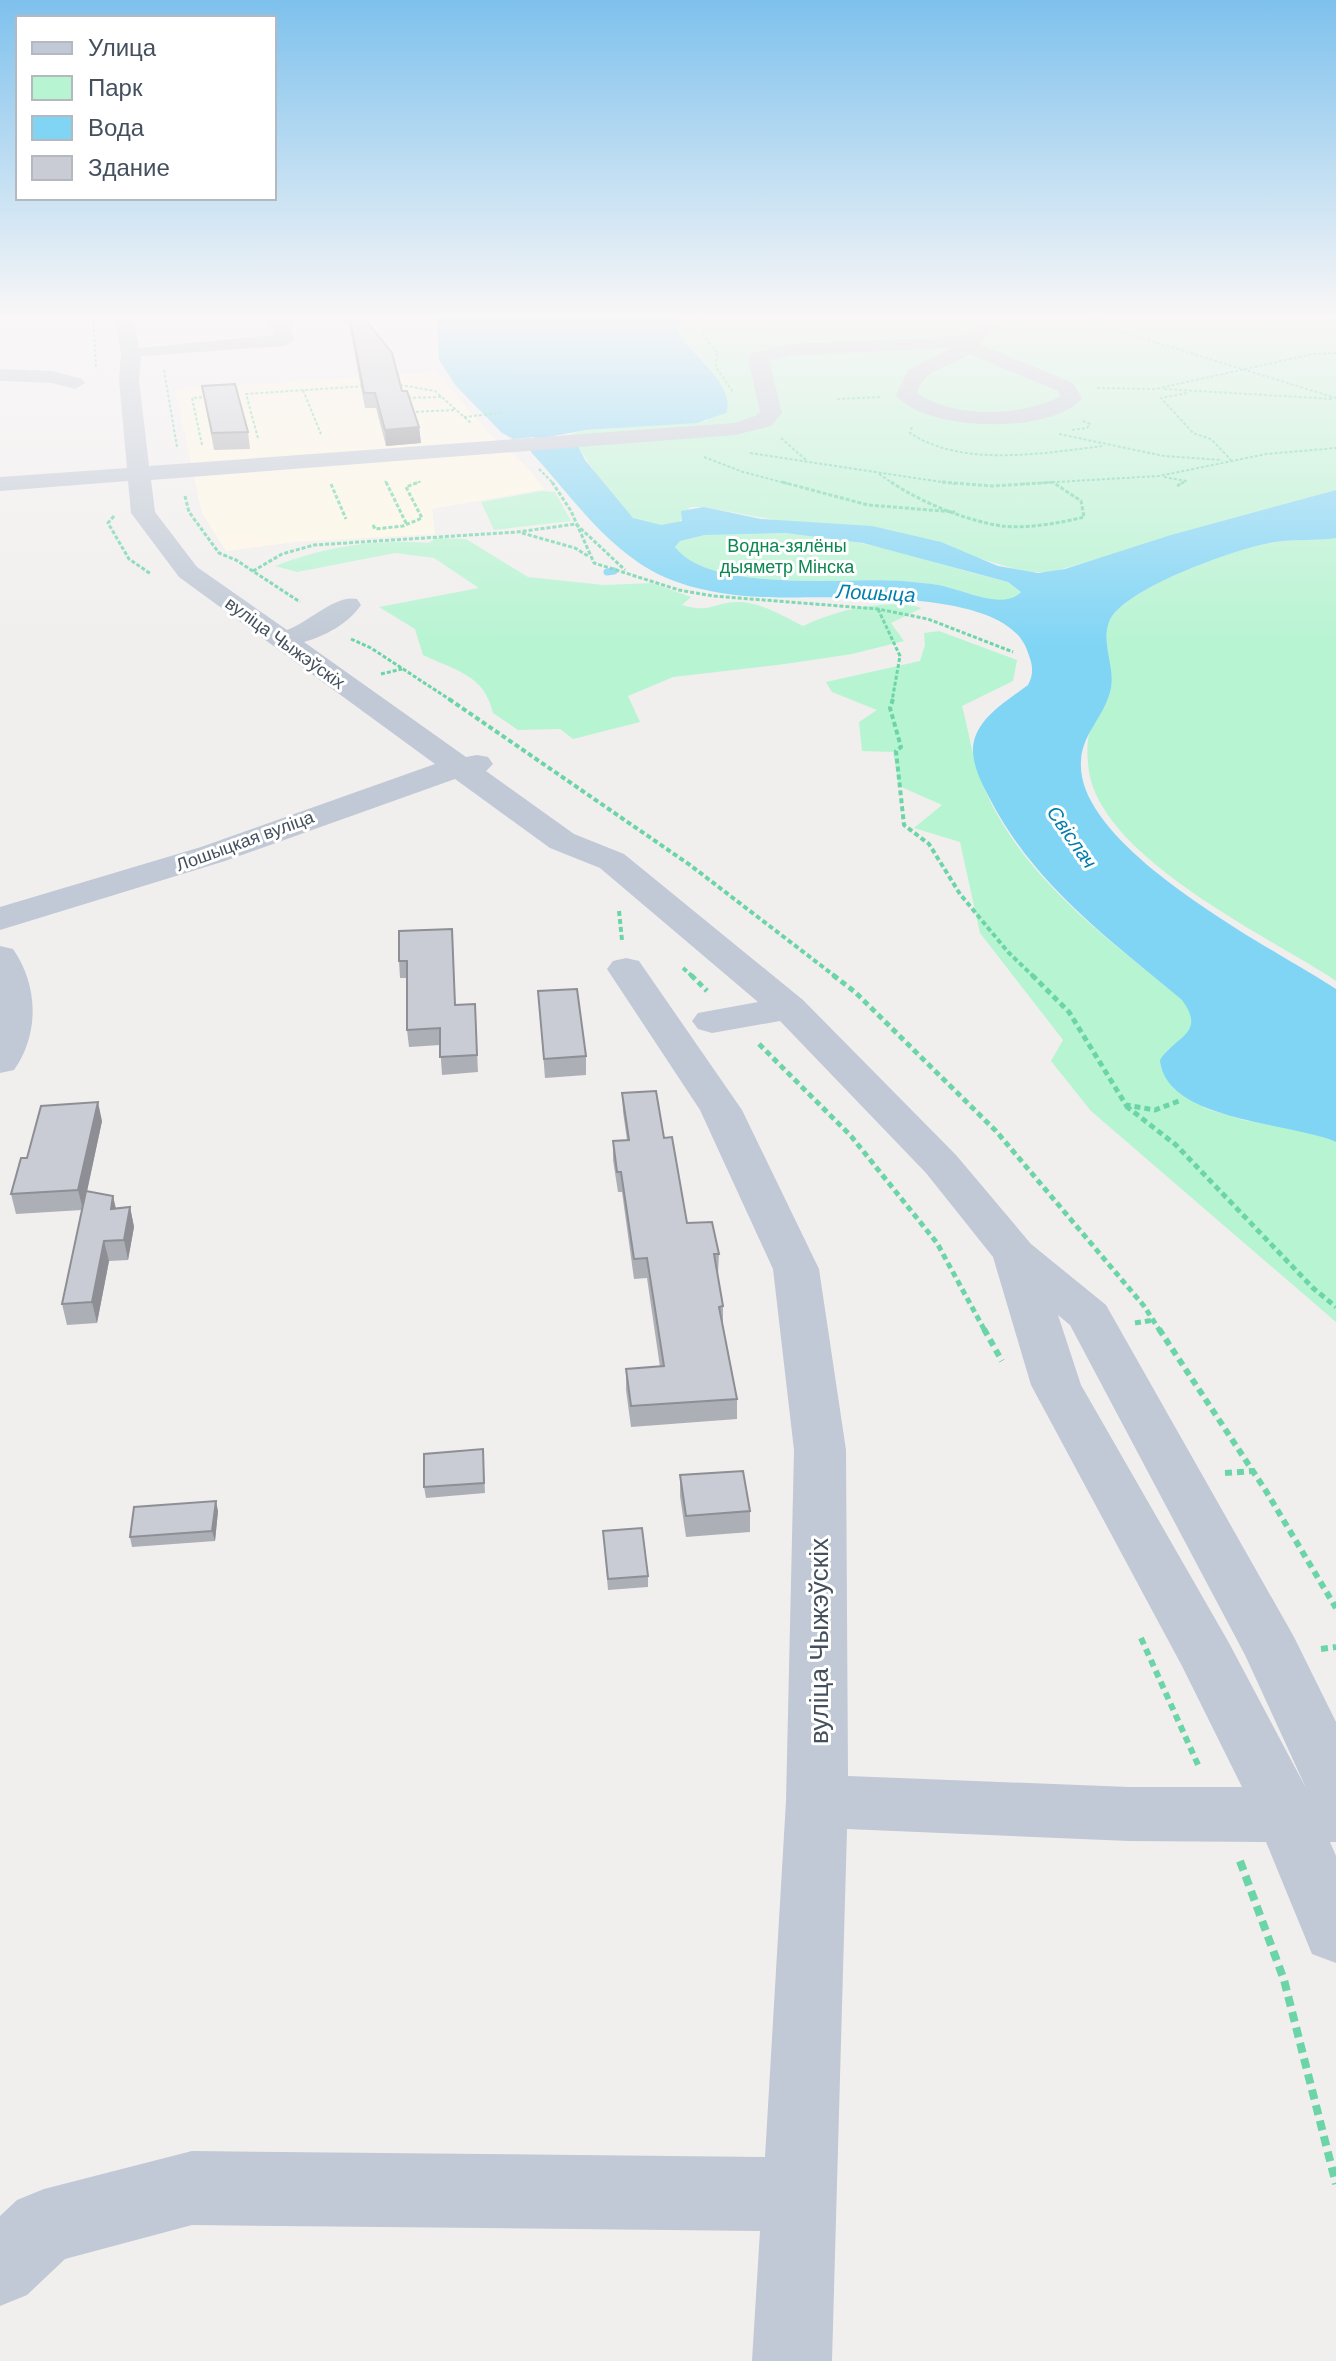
<svg xmlns="http://www.w3.org/2000/svg" width="1336" height="2361" font-family="Arial,sans-serif">
<rect width="100%" height="100%" fill="#f1eeee"/>
<path fill="#fef8e5" d="M 436,372 L 489,434 L 522,462 L 545,489 L 432,509 L 435,534 L 295,542 L 226,551 L 202,513 L 175,390 Z"/>
<g fill="#b7f4d2">
<path d="M 680,314 L 1336,314 L 1336,490 L 1052,572 L 1025,572 L 972,556 L 704,507 L 690,507 L 678,524 C 664,526 647,526 635,519 C 613,505 586,457 570,435 L 580,431 L 707,421 L 720,385 L 712,371 L 679,335 Z"/>
<path d="M 541,491 L 555,492 L 571,521 L 494,530 L 481,502 Z"/>
<path d="M 772,532 C 853,533 930,563 1008,582 L 1021,592 C 1004,612 960,589 939,585 C 927,583 914,582 902,581 C 848,577 710,594 675,547 L 680,541 L 705,535 Z"/>
<path d="M 436,538 L 466,539 L 528,577 L 604,585 L 652,583 L 691,597 L 682,605 C 712,614 713,602 738,602 C 761,602 783,616 803,626 C 838,610 884,598 922,608 L 891,623 L 904,641 L 852,654 L 785,664 L 673,677 L 628,696 L 640,722 L 573,739 L 560,729 L 518,730 L 493,713 C 484,674 456,671 423,655 L 415,629 L 379,607 L 479,588 L 434,558 L 395,553 L 297,572 L 275,566 C 323,547 378,538 429,543 Z"/>
<path d="M 1336,538 L 1336,981 C 1269,936 1091,854 1088,762 C 1087,754 1087,739 1090,732 C 1096,716 1108,706 1111,688 C 1114,667 1101,643 1109,622 C 1121,589 1240,547 1275,542 C 1295,539 1316,541 1336,538 Z"/>
<path d="M 939,631 L 1017,660 L 1013,681 L 962,706 C 969,731 972,758 982,783 C 1021,878 1106,937 1183,1000 C 1204,1030 1184,1034 1165,1053 L 1204,1108 L 1243,1120 L 1303,1130 L 1336,1142 L 1336,1322 L 1091,1111 L 1051,1061 L 1063,1040 L 980,933 L 960,842 L 914,828 L 942,805 L 899,786 L 893,752 L 862,751 L 859,722 L 877,710 L 832,692 L 826,682 L 920,661 L 925,645 L 924,633 Z"/>
</g>
<path fill="#80d5f5" fill-rule="evenodd" d="M 437,314 L 680,314 L 679,335 C 692,354 737,387 726,413 L 697,423 L 586,430 L 548,437 L 577,444 L 585,460 L 633,518 L 661,525 L 682,521 L 681,511 L 704,507 L 761,519 L 872,526 L 941,542 L 998,566 L 1038,573 L 1065,569 L 1171,535 L 1336,490 L 1336,538 C 1316,541 1295,539 1275,542 C 1240,547 1121,589 1109,622 C 1101,643 1115,667 1111,688 C 1106,715 1082,733 1081,761 C 1075,848 1273,948 1336,989 L 1336,1142 C 1292,1122 1166,1122 1160,1060 C 1175,1036 1207,1034 1182,1000 C 1109,939 1035,886 990,799 C 982,784 972,765 973,747 C 976,718 1007,701 1028,685 C 1035,672 1032,663 1027,650 C 1004,584 821,600 763,597 C 735,596 706,592 680,583 C 615,562 575,500 531,452 L 531,448 L 539,447 L 534,437 L 513,439 L 502,433 L 456,386 L 439,360 ZM 786,533 L 863,543 L 1008,582 L 1021,592 C 1003,611 961,589 939,585 C 927,583 914,582 902,581 C 848,577 711,594 675,547 L 680,541 L 705,535 Z"/>
<g fill="none" stroke-linecap="round" stroke-linejoin="round">
<path stroke="#80d5f5" stroke-width="7" d="M 607,572 L 614,571"/>
<g stroke="#6cd5a8" stroke-width="2" stroke-dasharray="3 2" stroke-linecap="butt">
<path d="M 93,314 L 96,369"/>
<path d="M 701,314 L 703,336 L 717,352 L 716,367 L 733,392"/>
<path d="M 1088,314 L 1122,332 L 1336,398"/>
<path d="M 164,370 L 177,447"/>
<path d="M 395,384 L 435,391 L 472,424"/>
<path d="M 1097,388 L 1155,389 L 1313,354 L 1336,353"/>
<path d="M 1164,389 L 1333,399"/>
<path d="M 303,390 L 321,434"/>
<path d="M 1187,393 L 1161,398 L 1193,433 L 1211,439 L 1231,460"/>
<path d="M 403,398 L 441,397"/>
<path d="M 837,399 L 881,397"/>
<path d="M 411,412 L 455,410"/>
<path d="M 464,417 L 501,413"/>
<path d="M 912,427 L 910,433 C 963,468 1044,453 1103,446"/>
<path d="M 1072,430 L 1087,428 L 1090,424 L 1081,420"/>
<path d="M 1059,434 L 1164,456 L 1222,460"/>
<path d="M 258,438 L 246,394 L 365,386"/>
<path d="M 781,438 L 806,460"/>
<path d="M 202,445 L 192,398 L 207,397"/>
<path d="M 750,453 L 955,484"/>
<path d="M 704,457 L 743,472 L 789,484"/>
<path d="M 539,469 L 554,484"/>
<path d="M 879,474 L 894,484"/>
<path d="M 1164,477 L 1186,481 L 1180,484"/>
<path d="M 385,481 L 387,484"/>
<path d="M 413,484 L 422,481"/>
<path d="M 1022,484 L 1159,476 L 1266,454 L 1336,448"/>
</g>
<g stroke="#6cd5a8" stroke-width="3" stroke-dasharray="4 2" stroke-linecap="butt">
<path d="M 386,482 L 407,525"/>
<path d="M 552,482 L 571,511 L 594,563 L 679,590 L 713,596 L 878,609 L 928,619 L 1013,652"/>
<path d="M 782,482 L 868,505 L 955,512"/>
<path d="M 891,482 C 920,502 967,521 1002,526 C 1027,529 1060,523 1084,517 L 1081,501 L 1054,483"/>
<path d="M 942,482 L 992,486 L 1056,482"/>
<path d="M 331,484 L 346,519"/>
<path d="M 1177,486 L 1184,482"/>
<path d="M 185,496 L 189,512 L 219,553 L 236,560 L 300,602"/>
<path d="M 114,516 L 108,523 L 129,559 L 151,574"/>
<path d="M 373,525 L 375,529 L 403,526 L 422,518 L 406,487 L 419,482"/>
<path d="M 522,533 L 575,548 L 588,556"/>
<path d="M 253,571 L 282,554 L 314,545 L 517,532 L 576,524 L 625,570"/>
<path d="M 878,609 L 900,656 L 892,701"/>
<path d="M 351,639 L 371,648 L 452,701"/>
<path d="M 381,674 L 402,669"/>
</g>
<g stroke="#6cd5a8" stroke-width="4" stroke-dasharray="5 3" stroke-linecap="butt">
<path d="M 449,699 L 690,865 L 836,977"/>
<path d="M 893,699 L 890,708 L 901,747 L 896,751 L 904,825 L 929,844 L 960,894 L 1008,952 L 1034,977"/>
<path d="M 619,911 L 622,940"/>
<path d="M 683,968 L 693,977"/>
</g>
<g stroke="#6cd5a8" stroke-width="5" stroke-dasharray="6 4" stroke-linecap="butt">
<path d="M 691,975 L 707,991"/>
<path d="M 833,975 L 855,992 L 996,1131 L 1144,1306 L 1160,1331"/>
<path d="M 1032,975 L 1069,1012 L 1126,1105 L 1155,1110 L 1179,1101"/>
<path d="M 759,1044 L 851,1136 L 937,1243 L 985,1331"/>
<path d="M 1126,1106 L 1176,1145 L 1313,1288 L 1336,1307"/>
<path d="M 1135,1323 L 1154,1320"/>
</g>
<g stroke="#6cd5a8" stroke-width="6" stroke-dasharray="7 5" stroke-linecap="butt">
<path d="M 984,1329 L 1002,1361"/>
<path d="M 1159,1329 L 1266,1491 L 1336,1608"/>
<path d="M 1225,1473 L 1253,1471"/>
<path d="M 1141,1638 L 1199,1767"/>
<path d="M 1321,1649 L 1336,1647"/>
</g>
<path stroke="#6cd5a8" stroke-width="8" stroke-dasharray="10 6" stroke-linecap="butt" d="M 1240,1861 L 1284,1980 L 1336,2184"/>
<g fill="#c0c9d5" fill-rule="evenodd">
<path d="M 115,314 L 133,314 L 139,348 L 274,335 L 270,322 L 279,316 L 288,322 L 294,340 L 285,346 L 141,356 L 139,380 L 149,466 L 734,423 L 755,416 L 760,412 L 748,358 L 751,354 L 788,344 L 965,336 L 987,314 L 1007,314 L 979,344 L 1073,383 L 1082,398 C 1053,435 924,432 896,395 L 908,370 L 952,348 L 789,356 L 769,361 L 782,413 L 771,426 L 735,435 L 151,480 L 155,512 L 197,567 L 287,630 C 309,622 336,594 357,599 L 361,605 C 348,624 325,636 304,642 L 466,757 L 477,755 L 488,757 L 493,764 L 486,771 L 574,834 L 624,854 L 803,1000 L 956,1155 L 1031,1244 L 1106,1305 L 1294,1637 L 1336,1722 L 1336,1842 L 1330,1842 L 1336,1856 L 1336,1963 L 1312,1954 L 1266,1842 L 1129,1841 L 847,1829 L 832,2361 L 752,2361 L 760,2231 L 192,2225 L 65,2259 L 27,2295 L 0,2306 L 0,2216 L 17,2200 L 44,2189 L 192,2151 L 765,2157 L 786,1801 L 794,1450 L 773,1269 L 700,1110 L 607,969 L 613,961 L 626,958 L 639,961 L 742,1110 L 819,1269 L 846,1450 L 848,1776 L 1129,1787 L 1242,1787 L 1182,1666 L 1031,1385 L 993,1257 L 926,1173 L 780,1021 L 712,1033 L 698,1029 L 692,1021 L 698,1013 L 758,1002 L 600,868 L 550,848 L 455,779 L 225,861 L 0,930 L 0,907 L 201,847 L 435,764 L 179,577 L 131,513 L 128,481 L 0,491 L 0,477 L 127,468 L 119,380 L 121,354 ZM 969,354 L 1058,391 L 1061,396 C 1021,417 954,419 917,393 C 924,367 950,368 969,354 ZM 1058,1315 L 1070,1325 L 1245,1655 L 1306,1788 L 1229,1643 L 1081,1385 Z"/>
<path d="M 0,369 L 52,371 L 82,379 L 85,383 L 75,389 L 52,383 L 0,381 Z"/>
<path d="M 0,946 L 13,949 C 38,985 40,1033 14,1070 L 0,1073 Z"/>
</g>
</g>
<g fill="#adafb6">
<path d="M 347,314 L 361,314 L 419,427 L 421,443 L 386,446 L 376,408 L 365,408 Z"/>
<path d="M 202,386 L 248,432 L 250,449 L 214,450 Z"/>
<path d="M 399,931 L 455,1005 L 475,1004 L 478,1072 L 442,1075 L 440,1045 L 409,1047 L 407,1030 L 407,978 L 400,978 L 399,961 Z"/>
<path d="M 538,991 L 586,1056 L 586,1075 L 545,1078 Z"/>
<path d="M 622,1093 L 664,1138 L 687,1223 L 719,1254 L 718,1274 L 717,1274 L 723,1306 L 723,1325 L 737,1399 L 737,1419 L 631,1427 L 626,1390 L 626,1369 L 660,1367 L 647,1278 L 634,1279 L 622,1192 L 618,1192 L 613,1160 L 613,1141 L 627,1140 L 623,1112 Z"/>
<path d="M 102,1121 L 87,1191 L 113,1196 L 116,1208 L 130,1207 L 134,1227 L 128,1260 L 109,1261 L 97,1323 L 67,1325 L 62,1304 L 82,1210 L 16,1214 L 11,1194 L 27,1158 Z"/>
<path d="M 483,1449 L 485,1493 L 426,1498 L 424,1487 Z"/>
<path d="M 680,1475 L 750,1511 L 750,1532 L 686,1537 L 680,1496 Z"/>
<path d="M 218,1511 L 215,1541 L 132,1547 L 130,1537 Z"/>
<path d="M 603,1531 L 648,1576 L 648,1587 L 608,1590 Z"/>
</g>
<g fill="#8d8f94">
<path d="M 419,427 L 421,443 L 386,446 L 385,430 Z"/>
<path d="M 98,1102 L 102,1121 L 83,1210 L 78,1190 Z"/>
<path d="M 113,1196 L 117,1216 L 111,1209 Z"/>
<path d="M 130,1207 L 134,1227 L 128,1260 L 124,1240 Z"/>
<path d="M 104,1241 L 109,1261 L 97,1323 L 92,1302 Z"/>
<path d="M 216,1501 L 218,1511 L 215,1541 L 212,1531 Z"/>
</g>
<g fill="#c9ccd4" stroke="#8d8f94" stroke-width="2">
<path d="M 349,314 L 361,314 L 392,353 L 402,391 L 407,391 L 419,427 L 385,430 L 375,393 L 364,393 Z"/>
<path d="M 235,384 L 248,432 L 212,433 L 202,386 Z"/>
<path d="M 452,929 L 455,1005 L 475,1004 L 477,1055 L 440,1057 L 440,1028 L 407,1030 L 407,961 L 399,961 L 399,931 Z"/>
<path d="M 577,989 L 586,1056 L 544,1059 L 538,991 Z"/>
<path d="M 656,1091 L 664,1138 L 672,1137 L 687,1223 L 712,1222 L 719,1254 L 714,1254 L 723,1306 L 719,1307 L 737,1399 L 631,1406 L 626,1369 L 664,1366 L 647,1258 L 634,1259 L 621,1172 L 617,1172 L 613,1141 L 629,1140 L 622,1093 Z"/>
<path d="M 98,1102 L 78,1190 L 11,1194 L 21,1158 L 27,1158 L 41,1106 Z"/>
<path d="M 86,1191 L 113,1196 L 111,1209 L 130,1207 L 124,1240 L 104,1241 L 92,1302 L 62,1304 Z"/>
<path d="M 483,1449 L 484,1483 L 424,1487 L 424,1454 Z"/>
<path d="M 743,1471 L 750,1511 L 686,1516 L 680,1475 Z"/>
<path d="M 216,1501 L 212,1531 L 130,1537 L 134,1507 Z"/>
<path d="M 642,1528 L 648,1576 L 608,1579 L 603,1531 Z"/>
</g>
<linearGradient id="sky" x2="0" y2="1"><stop stop-color="#7ec1ed"/><stop offset="0.49" stop-color="#f9f7f7"/><stop offset="1" stop-color="#f9f7f7" stop-opacity="0"/></linearGradient>
<rect width="1336" height="645" fill="url(#sky)"/>
<g text-anchor="middle" stroke-width="6" stroke-linejoin="round" paint-order="stroke">
<g font-size="18" fill="#0d8752" stroke="#fff">
<text x="787" y="552">Водна-зялёны<tspan x="787" dy="21">дыяметр Мінска</tspan></text>
</g>
<g font-size="18" fill="#44505e" stroke="#fff">
<text transform="translate(285 643) rotate(36)" y="6">вуліца Чыжэўскіх</text>
<text transform="translate(245 841) rotate(-20)" y="6">Лошыцкая вуліца</text>
</g>
<g font-size="20" font-style="italic" fill="#017ead" stroke="#fff">
<text transform="translate(876 593) rotate(3)" y="7">Лошыца</text>
<text transform="translate(1072 837) rotate(55)" y="7">Свіслач</text>
</g>
<g font-size="26" fill="#44505e" stroke="#fff">
<text transform="translate(819 1641) rotate(-90)" y="9">вуліца Чыжэўскіх</text>
</g>
</g>
<rect x="16" y="16" width="260" height="184" fill="#ffffff" stroke="#b4b9bf" stroke-width="2"/>
<rect x="32" y="42" width="40" height="12" fill="#c0c9d5" stroke="#b4b9bf" stroke-width="2"/>
<text x="88" y="56" font-size="24" fill="#44505e">Улица</text>
<rect x="32" y="76" width="40" height="24" fill="#b7f4d2" stroke="#b4b9bf" stroke-width="2"/>
<text x="88" y="96" font-size="24" fill="#44505e">Парк</text>
<rect x="32" y="116" width="40" height="24" fill="#80d5f5" stroke="#b4b9bf" stroke-width="2"/>
<text x="88" y="136" font-size="24" fill="#44505e">Вода</text>
<rect x="32" y="156" width="40" height="24" fill="#c9ccd4" stroke="#b4b9bf" stroke-width="2"/>
<text x="88" y="176" font-size="24" fill="#44505e">Здание</text>
</svg>
